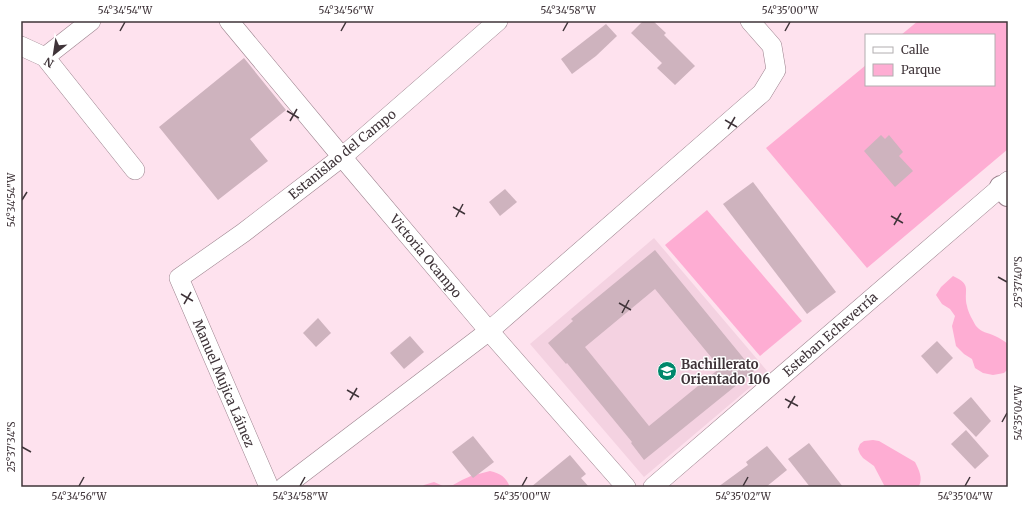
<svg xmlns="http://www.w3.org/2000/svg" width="1029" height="508" font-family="Merriweather,serif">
<rect width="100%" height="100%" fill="#fee2ee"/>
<path fill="#f4d2e1" d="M 654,238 L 768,372 L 644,477 L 530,344 Z"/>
<g fill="#feadd3">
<path d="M 918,21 L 1008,21 L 1008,149 L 867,268 L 766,148 L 866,65 L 866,85 L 994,85 L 994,35 L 901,35 Z"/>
<path d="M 707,210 L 802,321 L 760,356 L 665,245 Z"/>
<path d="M 953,276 C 973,285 963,290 967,306 C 968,312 973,321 976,326 C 982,333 987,332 995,336 C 1000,338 1004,341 1008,344 L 1008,369 L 1004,373 L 993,375 L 983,373 L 975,368 L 972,359 L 964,354 L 956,346 L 952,326 L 955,316 L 950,309 L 942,304 L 936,295 L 941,287 Z"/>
<path d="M 873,440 L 879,441 L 915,462 C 919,470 923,478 919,486 L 885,487 L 874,466 L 863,458 L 860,454 L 858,449 L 860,444 L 864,441 Z"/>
<path d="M 490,471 C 501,474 505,476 510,487 L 422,487 L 424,485 L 434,482 L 443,486 L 453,485 L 462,480 L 471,476 Z"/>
</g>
<g fill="#ceb3be" fill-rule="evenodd">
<path d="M 643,21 L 653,21 L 666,33 L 664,35 L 695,66 L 675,85 L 657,68 L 662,63 L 631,33 Z"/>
<path d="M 606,24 L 617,36 L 596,56 L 572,74 L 561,59 Z"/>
<path d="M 244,58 L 286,110 L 250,139 L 268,161 L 218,200 L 159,127 Z"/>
<path d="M 881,135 L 885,139 L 889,135 L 903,152 L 899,156 L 913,171 L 895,187 L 864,151 Z"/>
<path d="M 753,182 L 836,292 L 807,314 L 723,204 Z"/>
<path d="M 505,189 L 517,202 L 500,216 L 489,202 Z"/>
<path d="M 655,250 L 754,371 L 644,460 L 631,443 L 632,442 L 567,363 L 566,364 L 548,343 L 573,321 L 571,319 ZM 655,289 L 720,368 L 649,426 L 585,347 Z"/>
<path d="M 318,318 L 331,333 L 316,347 L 303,333 Z"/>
<path d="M 410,336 L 424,352 L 404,369 L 390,353 Z"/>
<path d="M 937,341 L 953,358 L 937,374 L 921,356 Z"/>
<path d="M 971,397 L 991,421 L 976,437 L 953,413 Z"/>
<path d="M 966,430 L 989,456 L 975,469 L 951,444 Z"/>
<path d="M 473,436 L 494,462 L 473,478 L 452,452 Z"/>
<path d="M 809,443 L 843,487 L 810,487 L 788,459 Z"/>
<path d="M 767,446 L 787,470 L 766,487 L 718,487 L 748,465 L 746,462 Z"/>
<path d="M 570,455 L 586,474 L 581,478 L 589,487 L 531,487 Z"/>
</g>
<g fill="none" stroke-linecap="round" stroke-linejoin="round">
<defs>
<g id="street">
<path d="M 229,21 L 342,157 L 489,331 L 626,487"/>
<path d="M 21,46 L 45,57 L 135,170"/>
<path d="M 45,57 L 91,21"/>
<path d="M 269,487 L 179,278 L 243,233 L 342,157 L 498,21"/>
<path d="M 284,487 L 489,331 L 762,93 L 776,70 L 772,46 L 750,21"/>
<path d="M 653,487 L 1008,181"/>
</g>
<path id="secondary" d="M 1001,187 L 1008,195"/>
</defs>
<use href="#street" stroke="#9c838e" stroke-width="20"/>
<use href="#secondary" stroke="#9c838e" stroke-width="24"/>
<use href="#street" stroke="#fff" stroke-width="19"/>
<use href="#secondary" stroke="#fff" stroke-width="22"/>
</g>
<path fill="none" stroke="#3f3439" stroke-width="1.5" d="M 120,31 L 125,22M 341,31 L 346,22M 563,31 L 568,22M 785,31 L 790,22M 287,111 L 299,118M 725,120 L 737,127M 290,121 L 297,109M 728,129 L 735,117M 22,200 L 27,192M 453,207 L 465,214M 891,216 L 903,223M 456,217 L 463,204M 894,225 L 901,213M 998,277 L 1007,282M 181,294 L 193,301M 619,303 L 631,310M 184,304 L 191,292M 622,313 L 629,300M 347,390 L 359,397M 785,399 L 798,406M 350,400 L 357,388M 788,408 L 795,396M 1002,422 L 1007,413M 22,447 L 31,452M 79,486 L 84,477M 300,486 L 305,477M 522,486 L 527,477M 743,486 L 748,477M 965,486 L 970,477"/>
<defs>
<symbol id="school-disc" viewBox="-11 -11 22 22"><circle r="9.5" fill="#00876b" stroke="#fff"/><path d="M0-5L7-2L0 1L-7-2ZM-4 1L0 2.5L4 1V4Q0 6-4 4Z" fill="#fff"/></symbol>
</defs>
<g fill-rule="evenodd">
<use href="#school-disc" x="656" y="360" width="22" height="22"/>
</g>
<g text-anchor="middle" stroke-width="3" stroke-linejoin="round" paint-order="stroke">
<g font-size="13" fill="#3f3439" stroke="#fff">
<text transform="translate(342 154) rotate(-39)" y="5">Estanislao del Campo</text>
<text transform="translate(426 256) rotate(50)" y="5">Victoria Ocampo</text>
<text transform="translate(830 334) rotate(-41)" y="5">Esteban Echeverría</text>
<text transform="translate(224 383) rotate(67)" y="5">Manuel Mujica Láinez</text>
</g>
<g font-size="13" font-weight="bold" fill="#3f3439" stroke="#fff" text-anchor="start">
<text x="681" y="369">Bachillerato<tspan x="681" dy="15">Orientado 106</tspan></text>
</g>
</g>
<rect width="1029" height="508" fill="none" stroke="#ffffff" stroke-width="44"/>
<rect x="865" y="34" width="130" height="52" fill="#ffffff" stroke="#b2aeb0"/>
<rect x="873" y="47" width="20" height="6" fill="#ffffff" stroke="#b2aeb0"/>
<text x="901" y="54" font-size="12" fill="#3f3439">Calle</text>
<rect x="873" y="64" width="20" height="12" fill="#feadd3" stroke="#b2aeb0"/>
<text x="901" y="74" font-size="12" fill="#3f3439">Parque</text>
<g transform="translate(54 54) rotate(210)" stroke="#ffffff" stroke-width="3" paint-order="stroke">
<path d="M0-3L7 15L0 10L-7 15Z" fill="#3f3439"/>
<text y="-6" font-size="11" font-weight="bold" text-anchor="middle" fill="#3f3439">N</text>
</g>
<rect x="22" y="22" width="985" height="464" fill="none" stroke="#3f3439" stroke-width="1.5"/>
<g font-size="10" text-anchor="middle" fill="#3f3439">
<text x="125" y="14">54°34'54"W</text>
<text x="346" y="14">54°34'56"W</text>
<text x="568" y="14">54°34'58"W</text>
<text x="790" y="14">54°35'00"W</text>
<text transform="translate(11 200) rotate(-90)" y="4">54°34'54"W</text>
<text transform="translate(1018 282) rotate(-90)" y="4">25°37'40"S</text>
<text transform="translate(1018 413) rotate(-90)" y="4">54°35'04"W</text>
<text transform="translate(11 447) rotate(-90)" y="4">25°37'34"S</text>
<text x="79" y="500">54°34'56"W</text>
<text x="300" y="500">54°34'58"W</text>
<text x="522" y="500">54°35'00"W</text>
<text x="743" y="500">54°35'02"W</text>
<text x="965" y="500">54°35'04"W</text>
</g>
</svg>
